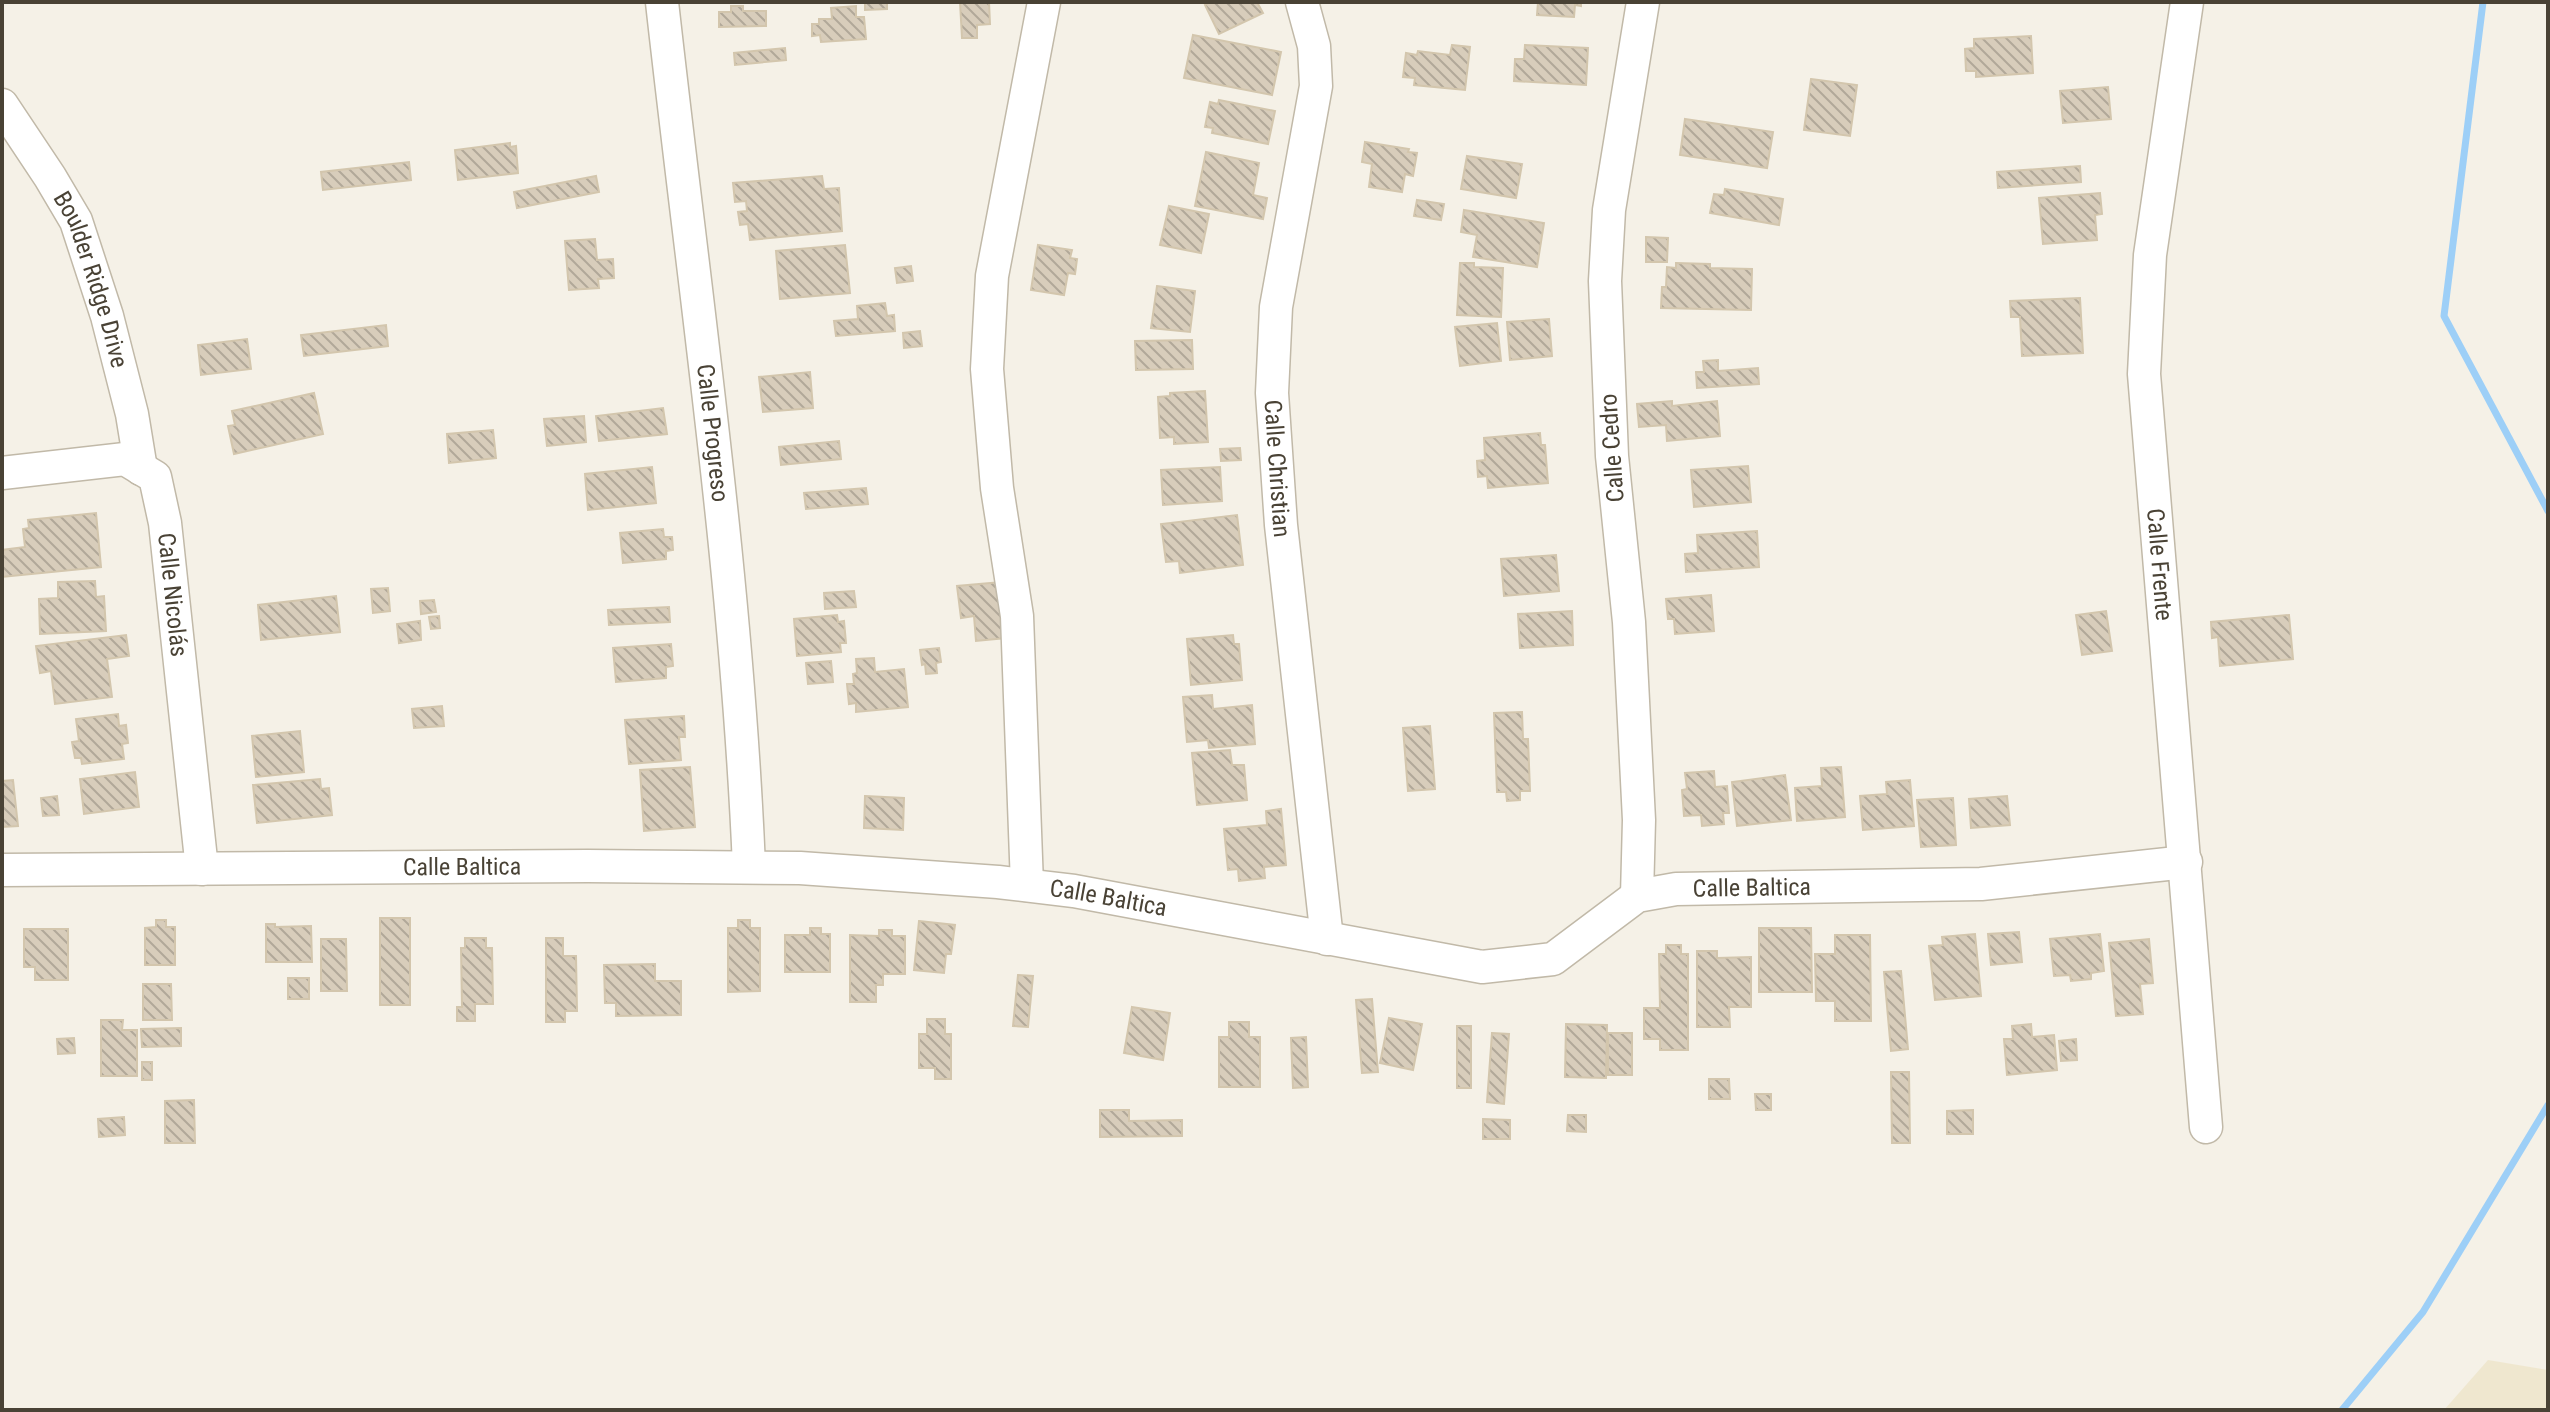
<svg xmlns="http://www.w3.org/2000/svg" width="2550" height="1412" font-family="'Roboto Condensed',sans-serif">
<defs>
<pattern id="building-back-hatch" width="6" height="6" patternUnits="userSpaceOnUse" patternTransform="scale(2)"><rect width="6" height="6" fill="#d8cdbb"/><path d="M-1 5l2 2M0 0l6 6M5-1l2 2" fill="none" stroke="#b1a899"/></pattern>
</defs>
<rect width="100%" height="100%" fill="#f5f1e7"/>
<path fill="#efe7cf" d="M 2488,1360 L 2548,1370 L 2548,1410 L 2444,1410 Z"/>
<g fill="none" stroke-linecap="round" stroke-linejoin="round">
<g stroke="#9dcff7" stroke-width="7">
<path d="M 2483,2 L 2444,316 L 2548,511"/>
<path d="M 2342,1410 L 2423,1312 L 2548,1105"/>
</g>
</g>
<g fill="url(#building-back-hatch)" stroke="#d3c6ad" stroke-width="2">
<path d="M 865,2 L 887,2 L 887,9 L 865,10 Z"/>
<path d="M 960,2 L 989,2 L 990,24 L 977,25 L 977,38 L 962,38 Z"/>
<path d="M 1210,2 L 1257,2 L 1263,13 L 1219,34 L 1205,5 Z"/>
<path d="M 1538,2 L 1581,2 L 1581,6 L 1575,5 L 1574,17 L 1537,15 Z"/>
<path d="M 731,6 L 743,6 L 743,11 L 766,11 L 766,26 L 719,27 L 719,12 L 731,12 Z"/>
<path d="M 856,6 L 856,17 L 864,17 L 866,39 L 821,42 L 820,35 L 812,36 L 812,24 L 819,24 L 819,19 L 832,19 L 831,8 Z"/>
<path d="M 1193,35 L 1281,52 L 1272,95 L 1184,78 Z"/>
<path d="M 2031,36 L 2033,73 L 1976,77 L 1976,71 L 1966,71 L 1965,49 L 1974,48 L 1974,39 Z"/>
<path d="M 1452,45 L 1470,47 L 1465,90 L 1414,85 L 1415,78 L 1403,77 L 1406,53 L 1417,55 L 1418,51 L 1450,55 Z"/>
<path d="M 1525,45 L 1588,48 L 1586,85 L 1514,81 L 1515,59 L 1524,59 Z"/>
<path d="M 785,48 L 786,60 L 735,65 L 734,53 Z"/>
<path d="M 1811,79 L 1857,85 L 1850,136 L 1804,130 Z"/>
<path d="M 2108,87 L 2111,119 L 2063,123 L 2060,91 Z"/>
<path d="M 1219,100 L 1275,111 L 1268,144 L 1212,133 L 1213,128 L 1205,127 L 1210,102 L 1218,104 Z"/>
<path d="M 1685,119 L 1773,132 L 1767,168 L 1680,155 Z"/>
<path d="M 1365,142 L 1409,149 L 1408,152 L 1417,153 L 1413,176 L 1405,174 L 1402,192 L 1369,187 L 1372,164 L 1362,162 Z"/>
<path d="M 510,143 L 510,147 L 516,146 L 518,173 L 458,180 L 455,150 Z"/>
<path d="M 1206,152 L 1259,163 L 1253,195 L 1267,198 L 1263,219 L 1195,206 Z"/>
<path d="M 1467,156 L 1522,164 L 1516,198 L 1461,189 Z"/>
<path d="M 409,162 L 411,180 L 323,190 L 321,172 Z"/>
<path d="M 2080,166 L 2081,182 L 1998,188 L 1997,172 Z"/>
<path d="M 596,176 L 599,192 L 517,208 L 514,192 Z"/>
<path d="M 822,176 L 824,189 L 839,188 L 842,231 L 750,240 L 748,224 L 740,225 L 738,212 L 747,211 L 746,201 L 735,202 L 733,183 Z"/>
<path d="M 1725,189 L 1783,199 L 1779,225 L 1710,213 L 1714,194 L 1724,195 Z"/>
<path d="M 2100,193 L 2102,214 L 2095,215 L 2097,240 L 2043,244 L 2039,198 Z"/>
<path d="M 1417,200 L 1444,204 L 1441,220 L 1414,216 Z"/>
<path d="M 1169,206 L 1209,214 L 1201,253 L 1160,245 Z"/>
<path d="M 1464,210 L 1544,223 L 1537,267 L 1473,257 L 1477,235 L 1461,232 Z"/>
<path d="M 1646,237 L 1668,238 L 1667,262 L 1646,262 Z"/>
<path d="M 595,239 L 597,260 L 613,259 L 614,278 L 598,279 L 599,288 L 569,290 L 565,241 Z"/>
<path d="M 845,245 L 850,293 L 780,299 L 776,251 Z"/>
<path d="M 1038,245 L 1072,250 L 1070,258 L 1077,259 L 1075,274 L 1068,273 L 1064,295 L 1031,290 Z"/>
<path d="M 1460,263 L 1474,263 L 1474,267 L 1503,268 L 1501,317 L 1457,315 Z"/>
<path d="M 1676,263 L 1710,264 L 1710,268 L 1752,269 L 1751,310 L 1661,308 L 1662,287 L 1666,287 L 1667,267 L 1676,268 Z"/>
<path d="M 911,266 L 913,281 L 897,283 L 895,268 Z"/>
<path d="M 1157,286 L 1195,291 L 1190,332 L 1151,328 Z"/>
<path d="M 2080,298 L 2083,353 L 2022,356 L 2020,317 L 2011,317 L 2010,301 Z"/>
<path d="M 885,303 L 887,316 L 894,315 L 895,331 L 836,336 L 834,321 L 858,319 L 857,306 Z"/>
<path d="M 1549,319 L 1552,356 L 1510,360 L 1507,322 Z"/>
<path d="M 1497,323 L 1501,361 L 1460,366 L 1455,327 Z"/>
<path d="M 386,325 L 388,346 L 304,356 L 301,335 Z"/>
<path d="M 920,331 L 922,346 L 904,348 L 903,333 Z"/>
<path d="M 247,339 L 251,369 L 201,375 L 198,345 Z"/>
<path d="M 1192,340 L 1193,369 L 1136,370 L 1135,341 Z"/>
<path d="M 1718,360 L 1718,371 L 1758,368 L 1759,384 L 1697,388 L 1696,372 L 1704,372 L 1703,361 Z"/>
<path d="M 810,372 L 813,408 L 763,412 L 759,377 Z"/>
<path d="M 1205,391 L 1208,442 L 1174,444 L 1174,437 L 1160,438 L 1158,397 L 1170,396 L 1170,393 Z"/>
<path d="M 314,393 L 323,434 L 234,454 L 228,426 L 235,425 L 232,411 Z"/>
<path d="M 1672,401 L 1672,406 L 1717,401 L 1720,436 L 1667,441 L 1666,425 L 1639,427 L 1637,404 Z"/>
<path d="M 663,408 L 667,434 L 599,441 L 596,416 Z"/>
<path d="M 584,416 L 586,442 L 547,446 L 544,419 Z"/>
<path d="M 493,430 L 496,458 L 449,463 L 447,434 Z"/>
<path d="M 1540,433 L 1541,445 L 1545,445 L 1548,483 L 1488,488 L 1487,476 L 1478,477 L 1477,461 L 1485,460 L 1484,438 Z"/>
<path d="M 839,441 L 841,459 L 781,465 L 779,447 Z"/>
<path d="M 1240,448 L 1241,460 L 1221,461 L 1220,449 Z"/>
<path d="M 1748,466 L 1751,502 L 1694,507 L 1691,470 Z"/>
<path d="M 652,467 L 656,503 L 588,510 L 585,474 Z"/>
<path d="M 1220,467 L 1222,501 L 1163,505 L 1161,470 Z"/>
<path d="M 866,488 L 868,504 L 806,509 L 804,493 Z"/>
<path d="M 96,513 L 101,567 L 2,577 L 2,550 L 25,547 L 23,529 L 29,528 L 28,520 Z"/>
<path d="M 1237,515 L 1243,565 L 1180,573 L 1179,561 L 1166,562 L 1161,524 Z"/>
<path d="M 663,529 L 664,537 L 672,537 L 673,550 L 666,551 L 666,559 L 623,563 L 620,533 Z"/>
<path d="M 1757,531 L 1759,567 L 1686,572 L 1685,554 L 1698,553 L 1697,535 Z"/>
<path d="M 1556,555 L 1559,591 L 1504,596 L 1501,559 Z"/>
<path d="M 95,581 L 96,597 L 104,596 L 106,631 L 40,634 L 39,599 L 58,598 L 58,582 Z"/>
<path d="M 1001,582 L 1006,638 L 976,641 L 974,616 L 961,618 L 957,586 Z"/>
<path d="M 388,588 L 390,611 L 373,613 L 371,589 Z"/>
<path d="M 854,591 L 856,607 L 825,609 L 824,593 Z"/>
<path d="M 1711,595 L 1714,631 L 1675,634 L 1674,619 L 1668,619 L 1666,599 Z"/>
<path d="M 336,596 L 340,632 L 261,640 L 258,605 Z"/>
<path d="M 434,600 L 436,612 L 421,614 L 420,601 Z"/>
<path d="M 669,607 L 670,622 L 609,625 L 608,610 Z"/>
<path d="M 1572,611 L 1573,645 L 1520,648 L 1518,614 Z"/>
<path d="M 2106,611 L 2112,651 L 2082,655 L 2076,615 Z"/>
<path d="M 837,615 L 838,622 L 844,621 L 846,643 L 840,643 L 841,652 L 797,656 L 794,619 Z"/>
<path d="M 2289,615 L 2293,659 L 2220,666 L 2218,637 L 2212,638 L 2211,622 Z"/>
<path d="M 439,616 L 440,628 L 431,629 L 429,617 Z"/>
<path d="M 420,621 L 421,640 L 399,643 L 397,624 Z"/>
<path d="M 126,635 L 129,656 L 107,659 L 112,697 L 55,704 L 51,671 L 40,673 L 36,646 Z"/>
<path d="M 1233,635 L 1234,644 L 1239,644 L 1242,680 L 1191,685 L 1187,639 Z"/>
<path d="M 671,644 L 673,666 L 666,667 L 666,678 L 616,682 L 613,648 Z"/>
<path d="M 939,648 L 941,662 L 936,663 L 937,673 L 926,674 L 925,664 L 922,665 L 920,650 Z"/>
<path d="M 874,658 L 875,672 L 904,669 L 908,707 L 856,712 L 856,703 L 849,704 L 847,684 L 854,684 L 853,674 L 857,673 L 856,659 Z"/>
<path d="M 831,661 L 833,682 L 808,684 L 806,663 Z"/>
<path d="M 1212,695 L 1213,709 L 1252,705 L 1255,744 L 1209,748 L 1208,740 L 1187,742 L 1183,697 Z"/>
<path d="M 442,706 L 444,726 L 414,728 L 412,709 Z"/>
<path d="M 1522,712 L 1523,739 L 1528,739 L 1530,791 L 1520,791 L 1520,800 L 1507,801 L 1506,792 L 1497,792 L 1494,713 Z"/>
<path d="M 118,714 L 119,726 L 126,725 L 128,743 L 122,744 L 124,759 L 82,764 L 81,758 L 75,758 L 72,742 L 79,741 L 76,719 Z"/>
<path d="M 684,716 L 685,737 L 679,737 L 681,760 L 629,764 L 625,720 Z"/>
<path d="M 1430,726 L 1435,789 L 1408,791 L 1403,728 Z"/>
<path d="M 300,731 L 304,772 L 256,777 L 252,736 Z"/>
<path d="M 1230,750 L 1232,765 L 1244,765 L 1247,800 L 1197,805 L 1192,753 Z"/>
<path d="M 690,767 L 695,827 L 644,831 L 640,770 Z"/>
<path d="M 1841,767 L 1845,817 L 1797,821 L 1795,788 L 1822,786 L 1821,768 Z"/>
<path d="M 1714,771 L 1715,787 L 1727,786 L 1729,813 L 1723,813 L 1724,824 L 1702,826 L 1701,815 L 1684,816 L 1682,790 L 1687,789 L 1685,773 Z"/>
<path d="M 135,772 L 139,807 L 84,814 L 80,779 Z"/>
<path d="M 1785,775 L 1791,820 L 1737,826 L 1732,782 Z"/>
<path d="M 320,779 L 321,789 L 329,788 L 332,815 L 257,823 L 253,785 Z"/>
<path d="M 13,780 L 18,826 L 2,827 L 2,781 Z"/>
<path d="M 1910,780 L 1914,826 L 1863,830 L 1860,796 L 1887,794 L 1886,782 Z"/>
<path d="M 57,796 L 59,815 L 43,816 L 41,798 Z"/>
<path d="M 865,796 L 904,798 L 903,830 L 864,828 Z"/>
<path d="M 2007,796 L 2010,825 L 1971,828 L 1969,799 Z"/>
<path d="M 1953,798 L 1956,845 L 1921,847 L 1917,800 Z"/>
<path d="M 1281,809 L 1286,865 L 1264,867 L 1265,878 L 1239,881 L 1238,869 L 1228,870 L 1224,829 L 1267,825 L 1266,811 Z"/>
<rect x="380" y="918" width="30" height="87"/>
<path d="M 156,920 L 166,920 L 166,927 L 175,927 L 175,965 L 145,965 L 145,928 L 156,927 Z"/>
<path d="M 738,920 L 750,920 L 750,928 L 760,928 L 760,991 L 728,992 L 728,928 L 738,928 Z"/>
<path d="M 919,921 L 955,925 L 951,954 L 946,954 L 944,973 L 914,970 Z"/>
<path d="M 266,924 L 275,924 L 275,927 L 311,926 L 312,962 L 266,962 Z"/>
<path d="M 810,928 L 821,928 L 821,934 L 830,934 L 830,972 L 785,972 L 785,935 L 810,935 Z"/>
<path d="M 1759,928 L 1811,928 L 1812,992 L 1759,992 Z"/>
<path d="M 24,929 L 68,929 L 68,980 L 35,980 L 35,967 L 24,967 Z"/>
<path d="M 879,930 L 892,930 L 892,936 L 905,936 L 905,974 L 883,974 L 883,985 L 876,985 L 876,1002 L 850,1002 L 850,935 L 879,936 Z"/>
<path d="M 2019,932 L 2022,962 L 1991,965 L 1988,934 Z"/>
<path d="M 1975,934 L 1981,996 L 1935,1000 L 1929,946 L 1943,945 L 1942,937 Z"/>
<path d="M 2100,934 L 2104,971 L 2091,973 L 2091,979 L 2071,981 L 2070,975 L 2054,976 L 2050,939 Z"/>
<path d="M 1835,935 L 1870,935 L 1871,1021 L 1835,1021 L 1835,1001 L 1816,1001 L 1815,954 L 1835,954 Z"/>
<path d="M 465,938 L 486,938 L 486,948 L 492,948 L 493,1004 L 475,1004 L 475,1021 L 457,1021 L 457,1007 L 462,1007 L 461,948 L 465,948 Z"/>
<path d="M 546,938 L 563,938 L 563,956 L 576,956 L 577,1011 L 565,1011 L 565,1022 L 546,1022 Z"/>
<path d="M 321,939 L 346,939 L 347,991 L 321,991 Z"/>
<path d="M 2149,939 L 2153,983 L 2140,984 L 2143,1014 L 2116,1016 L 2109,943 Z"/>
<path d="M 1666,945 L 1681,945 L 1681,954 L 1688,954 L 1688,1050 L 1660,1050 L 1660,1039 L 1644,1039 L 1644,1008 L 1660,1008 L 1659,954 L 1666,954 Z"/>
<path d="M 1697,951 L 1717,951 L 1717,958 L 1751,957 L 1751,1007 L 1729,1007 L 1730,1027 L 1697,1027 Z"/>
<path d="M 655,964 L 655,981 L 681,981 L 681,1015 L 616,1016 L 616,1003 L 605,1003 L 604,965 Z"/>
<path d="M 1901,971 L 1908,1049 L 1891,1051 L 1884,972 Z"/>
<path d="M 1018,975 L 1033,976 L 1028,1027 L 1013,1026 Z"/>
<rect x="288" y="978" width="21" height="21"/>
<path d="M 143,984 L 171,984 L 172,1020 L 143,1020 Z"/>
<path d="M 1372,999 L 1378,1072 L 1362,1073 L 1356,1000 Z"/>
<path d="M 1132,1007 L 1170,1013 L 1163,1060 L 1124,1053 Z"/>
<path d="M 1389,1018 L 1422,1024 L 1413,1070 L 1380,1063 Z"/>
<path d="M 927,1019 L 945,1019 L 945,1034 L 951,1034 L 951,1079 L 935,1079 L 935,1068 L 919,1068 L 919,1034 L 927,1034 Z"/>
<path d="M 101,1020 L 123,1020 L 122,1030 L 137,1030 L 137,1076 L 101,1076 Z"/>
<path d="M 1229,1022 L 1249,1022 L 1249,1037 L 1260,1037 L 1260,1087 L 1219,1087 L 1219,1037 L 1229,1037 Z"/>
<path d="M 1566,1024 L 1607,1025 L 1606,1078 L 1565,1077 Z"/>
<path d="M 2031,1024 L 2032,1037 L 2054,1035 L 2057,1070 L 2007,1075 L 2004,1039 L 2013,1039 L 2012,1026 Z"/>
<rect x="1457" y="1026" width="14" height="62"/>
<path d="M 181,1028 L 181,1046 L 142,1047 L 141,1029 Z"/>
<path d="M 1492,1033 L 1509,1034 L 1504,1104 L 1487,1102 Z"/>
<rect x="1608" y="1033" width="24" height="42"/>
<path d="M 1306,1037 L 1308,1087 L 1293,1088 L 1291,1038 Z"/>
<path d="M 74,1038 L 75,1053 L 58,1054 L 57,1039 Z"/>
<path d="M 2076,1039 L 2077,1060 L 2061,1061 L 2059,1041 Z"/>
<rect x="142" y="1062" width="10" height="18"/>
<path d="M 1891,1072 L 1909,1072 L 1910,1143 L 1892,1143 Z"/>
<path d="M 1709,1079 L 1729,1079 L 1730,1099 L 1709,1099 Z"/>
<path d="M 1755,1094 L 1771,1094 L 1771,1110 L 1756,1110 Z"/>
<path d="M 194,1100 L 195,1143 L 165,1143 L 165,1101 Z"/>
<path d="M 1100,1110 L 1129,1110 L 1129,1121 L 1182,1120 L 1182,1136 L 1100,1137 Z"/>
<path d="M 1973,1110 L 1973,1134 L 1947,1134 L 1947,1111 Z"/>
<path d="M 1568,1115 L 1586,1115 L 1586,1132 L 1567,1131 Z"/>
<path d="M 124,1117 L 125,1135 L 99,1137 L 98,1119 Z"/>
<path d="M 1483,1119 L 1510,1120 L 1510,1139 L 1483,1139 Z"/>
</g>
<g fill="none" stroke-linecap="round" stroke-linejoin="round">
<defs>
<g id="minor">
<path id="s1" d="M 662,2 C 694,290 737,577 749,867"/>
<path id="s2" d="M 1302,2 L 1314,46 L 1316,86 L 1276,307 L 1272,393 L 1281,525 L 1327,939"/>
<path id="s3" d="M 2187,2 L 2150,255 L 2144,374 L 2206,1127"/>
<path id="s4" d="M 2,105 L 50,177 L 76,221 L 107,316 L 132,414 L 141,469"/>
<path id="s5" d="M 2,473 L 125,459 L 155,477 L 165,523 L 202,869"/>
<path id="s6" d="M 2,870 L 588,866 L 800,868 L 998,882 L 1074,891 L 1482,967 L 1553,959 L 1637,896 L 1676,889 L 1981,884 L 2186,862"/>
<path d="M 1027,885 L 1017,616 L 997,488 L 987,369 L 992,276 L 1044,2"/>
<path d="M 1637,896 L 1639,820 L 1629,622 L 1612,456 L 1605,281 L 1609,210 L 1643,2"/>
</g>
</defs>
<use href="#minor" stroke="#c1b9a8" stroke-width="35"/>
<use href="#minor" stroke="#fff" stroke-width="32"/>
</g>
<g text-anchor="middle" stroke-width="7" stroke-linejoin="round" paint-order="stroke">
<g font-size="24" fill="#494235" stroke="#fff">
<text dy="8" stroke="none"><textPath href="#s4" startOffset="198">Boulder Ridge Drive</textPath></text>
<text dy="8" stroke="none"><textPath href="#s1" startOffset="434">Calle Progreso</textPath></text>
<text transform="translate(1612 448) rotate(-94)" y="8">Calle Cedro</text>
<text dy="8" stroke="none"><textPath href="#s2" startOffset="472">Calle Christian</textPath></text>
<text dy="8" stroke="none"><textPath href="#s3" startOffset="566">Calle Frente</textPath></text>
<text dy="8" stroke="none"><textPath href="#s5" startOffset="278">Calle Nicolás</textPath></text>
<text dy="8" stroke="none"><textPath href="#s6" startOffset="460">Calle Baltica</textPath></text>
<text dy="8" stroke="none"><textPath href="#s6" startOffset="1780">Calle Baltica</textPath></text>
<text dy="8" stroke="none"><textPath href="#s6" startOffset="1108">Calle Baltica</textPath></text>
</g>
</g>
<rect width="2550" height="1412" fill="none" stroke="#494235" stroke-width="8"/>
</svg>
